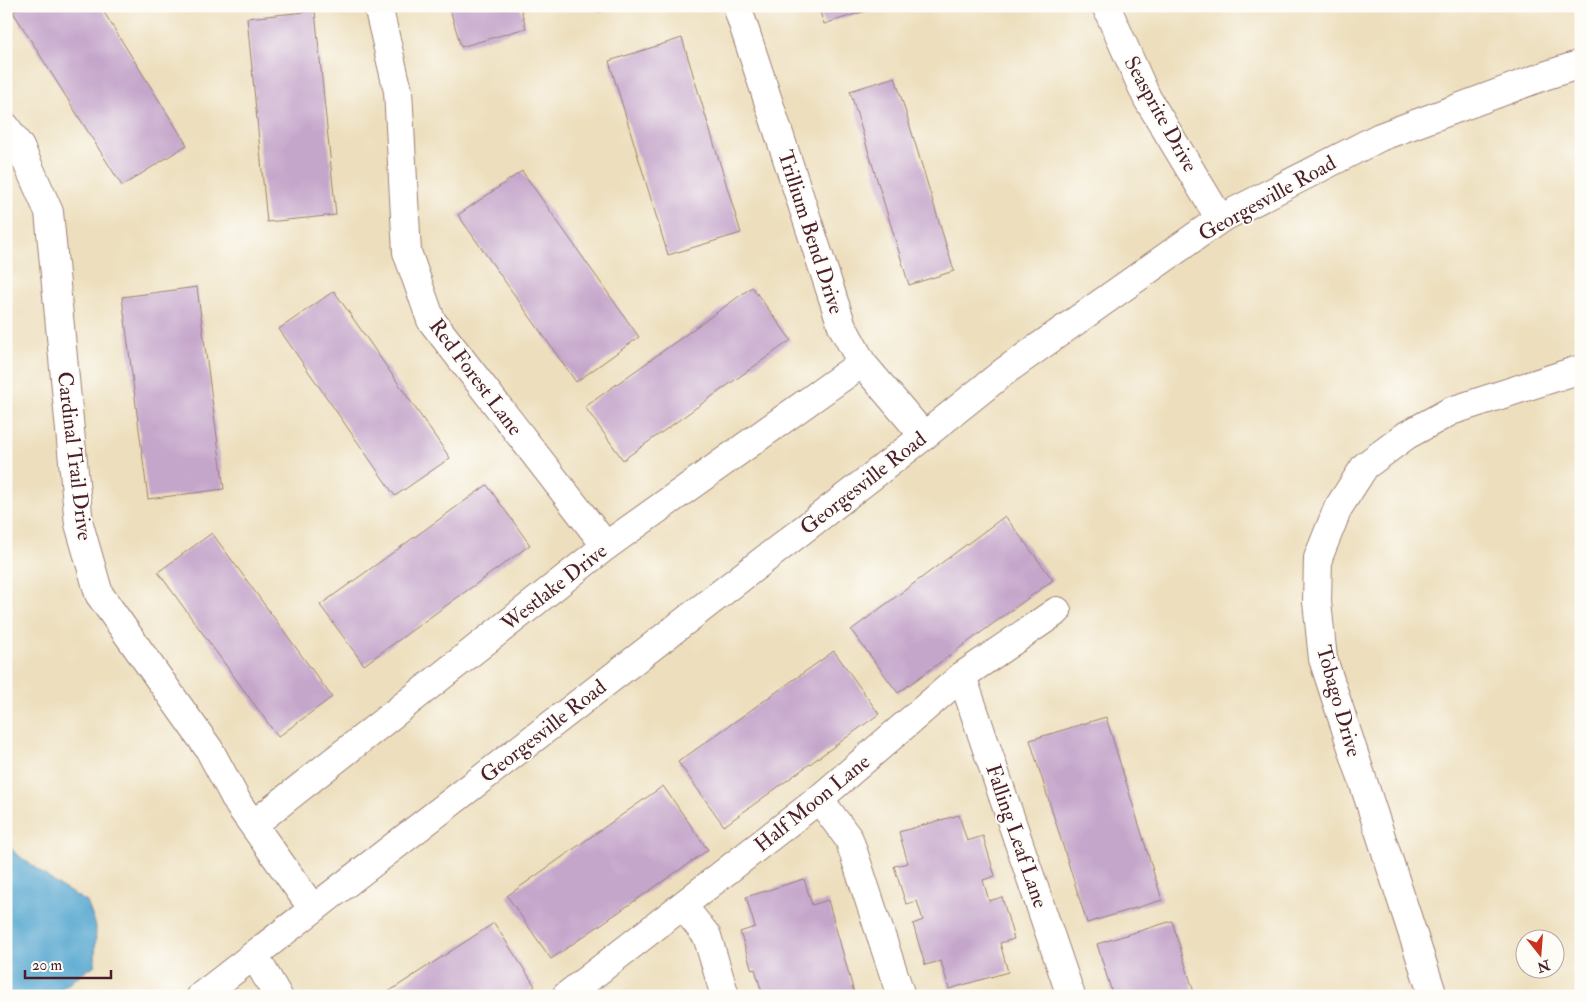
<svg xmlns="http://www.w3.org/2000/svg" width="1587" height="1002" font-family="'IM FELL Double Pica',serif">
<rect width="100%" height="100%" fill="#fdfcf7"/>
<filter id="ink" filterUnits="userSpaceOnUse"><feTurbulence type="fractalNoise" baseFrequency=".02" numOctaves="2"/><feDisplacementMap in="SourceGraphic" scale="10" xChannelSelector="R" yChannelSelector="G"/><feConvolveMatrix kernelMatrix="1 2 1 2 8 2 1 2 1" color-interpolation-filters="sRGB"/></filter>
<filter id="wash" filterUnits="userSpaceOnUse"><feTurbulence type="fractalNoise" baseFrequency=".0096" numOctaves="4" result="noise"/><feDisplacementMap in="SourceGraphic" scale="20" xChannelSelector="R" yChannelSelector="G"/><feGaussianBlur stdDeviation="1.12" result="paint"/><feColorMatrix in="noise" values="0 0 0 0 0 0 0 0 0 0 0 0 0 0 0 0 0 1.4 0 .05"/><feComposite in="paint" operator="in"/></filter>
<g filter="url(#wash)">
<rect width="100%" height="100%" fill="#eddfbd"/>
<path fill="#56a7d0" stroke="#50637e" d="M 6,840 L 14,852 L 58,885 L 87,902 L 96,926 L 95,965 L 51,996 L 6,996 Z"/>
<g id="blocks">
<g fill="#c5a6cb">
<path d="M 23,6 L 100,6 L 187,145 L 122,186 L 13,12 Z"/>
<path d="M 449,6 L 520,6 L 526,28 L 461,47 Z"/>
<path d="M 597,6 L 617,6 L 617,7 L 599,12 Z"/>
<path d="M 818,6 L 868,6 L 869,10 L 824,24 Z"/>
<path d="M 315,11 L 336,215 L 267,222 L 247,18 Z"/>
<path d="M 682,38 L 741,233 L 668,255 L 609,61 Z"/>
<path d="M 895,77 L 954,271 L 909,285 L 850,91 Z"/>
<path d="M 522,171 L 639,337 L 576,382 L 458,215 Z"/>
<path d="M 197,287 L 224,489 L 148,499 L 122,297 Z"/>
<path d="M 752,287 L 791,340 L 623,460 L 585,407 Z"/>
<path d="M 334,291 L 450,458 L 395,496 L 279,329 Z"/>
<path d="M 487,485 L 530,545 L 364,665 L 320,605 Z"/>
<path d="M 1005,516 L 1053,580 L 898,693 L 851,630 Z"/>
<path d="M 212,533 L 332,697 L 278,737 L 158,572 Z"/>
<path d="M 834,651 L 879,714 L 724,826 L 678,762 Z"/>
<path d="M 1106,717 L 1162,900 L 1087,923 L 1030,740 Z"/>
<path d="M 663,786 L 708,850 L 551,959 L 507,896 Z"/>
<path d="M 959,815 L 967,841 L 983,836 L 995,876 L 983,880 L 989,901 L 1002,897 L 1014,939 L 1000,943 L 1008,972 L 949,989 L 941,961 L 925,965 L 913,924 L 923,920 L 917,901 L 906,904 L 894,866 L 908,863 L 899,832 Z"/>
<path d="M 804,879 L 812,905 L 828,900 L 855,996 L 763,996 L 755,969 L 752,970 L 740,932 L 755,927 L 746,897 Z"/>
<path d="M 1172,921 L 1195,996 L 1113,996 L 1097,944 Z"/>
<path d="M 494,923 L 535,986 L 521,996 L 382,996 Z"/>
</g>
</g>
</g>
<g filter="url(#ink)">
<use href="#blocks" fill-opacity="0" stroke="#9c7f74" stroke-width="1"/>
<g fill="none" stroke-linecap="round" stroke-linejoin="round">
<defs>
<g id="minor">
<path d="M 378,6 L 398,91 L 407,252 L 431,320 L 606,546"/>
<path d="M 737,6 L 842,326 L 862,363 L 924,436"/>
<path d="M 1106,6 L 1147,98 L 1220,219"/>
<path d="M 6,127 L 20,147 L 49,212 L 79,524 L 99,594 L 209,749 L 239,805 L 313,909"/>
<path d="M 962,676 L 1071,996"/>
<path d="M 819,799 L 849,839 L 901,996"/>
<path d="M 254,824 L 606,546 L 862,363"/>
<path d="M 683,906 L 707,936 L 725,996"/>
<path d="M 254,955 L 278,996"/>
<path d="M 201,996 L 924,436 L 1005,371 L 1220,219 L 1380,137 L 1544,76 L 1581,64"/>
<path d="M 566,996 L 819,799 L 962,676 L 1057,611"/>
<path d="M 1433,996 L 1323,659 L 1317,602 L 1318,558 L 1338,508 L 1365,466 L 1407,435 L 1451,411 L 1581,369"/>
</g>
</defs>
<use href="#minor" stroke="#9c7f74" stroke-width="30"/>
<use href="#minor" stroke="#fff" stroke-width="28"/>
</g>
</g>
<g text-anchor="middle" stroke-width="4" stroke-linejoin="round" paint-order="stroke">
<g font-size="21" fill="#4a1f2b" stroke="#fdfcf7">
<text transform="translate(1161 114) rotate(61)" y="7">Seasprite Drive</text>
<text transform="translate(1267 198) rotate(-29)" y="7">Georgesville Road</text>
<text transform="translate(811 232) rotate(72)" y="7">Trillium Bend Drive</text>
<text transform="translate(476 377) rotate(53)" y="7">Red Forest Lane</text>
<text transform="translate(75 456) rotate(83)" y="7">Cardinal Trail Drive</text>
<text transform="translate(863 483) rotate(-38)" y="7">Georgesville Road</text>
<text transform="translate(554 587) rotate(-38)" y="7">Westlake Drive</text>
<text transform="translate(1339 701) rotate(74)" y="7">Tobago Drive</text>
<text transform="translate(543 731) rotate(-38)" y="7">Georgesville Road</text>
<text transform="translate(812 803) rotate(-39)" y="7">Half Moon Lane</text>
<text transform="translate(1017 836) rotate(71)" y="7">Falling Leaf Lane</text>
</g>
</g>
<rect width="1587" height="1002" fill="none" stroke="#fdfcf7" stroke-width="25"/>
<g transform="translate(1540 954) rotate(163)"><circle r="24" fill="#fdfcf7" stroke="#b5a4a5"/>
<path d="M0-4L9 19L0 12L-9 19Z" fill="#c8321e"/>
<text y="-8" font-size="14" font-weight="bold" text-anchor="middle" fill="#4a1f2b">N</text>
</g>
<path d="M25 970v8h86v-8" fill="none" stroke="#4a1f2b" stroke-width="2.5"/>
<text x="32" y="970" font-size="15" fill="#4a1f2b" stroke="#fdfcf7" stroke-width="4" paint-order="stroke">20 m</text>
</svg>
